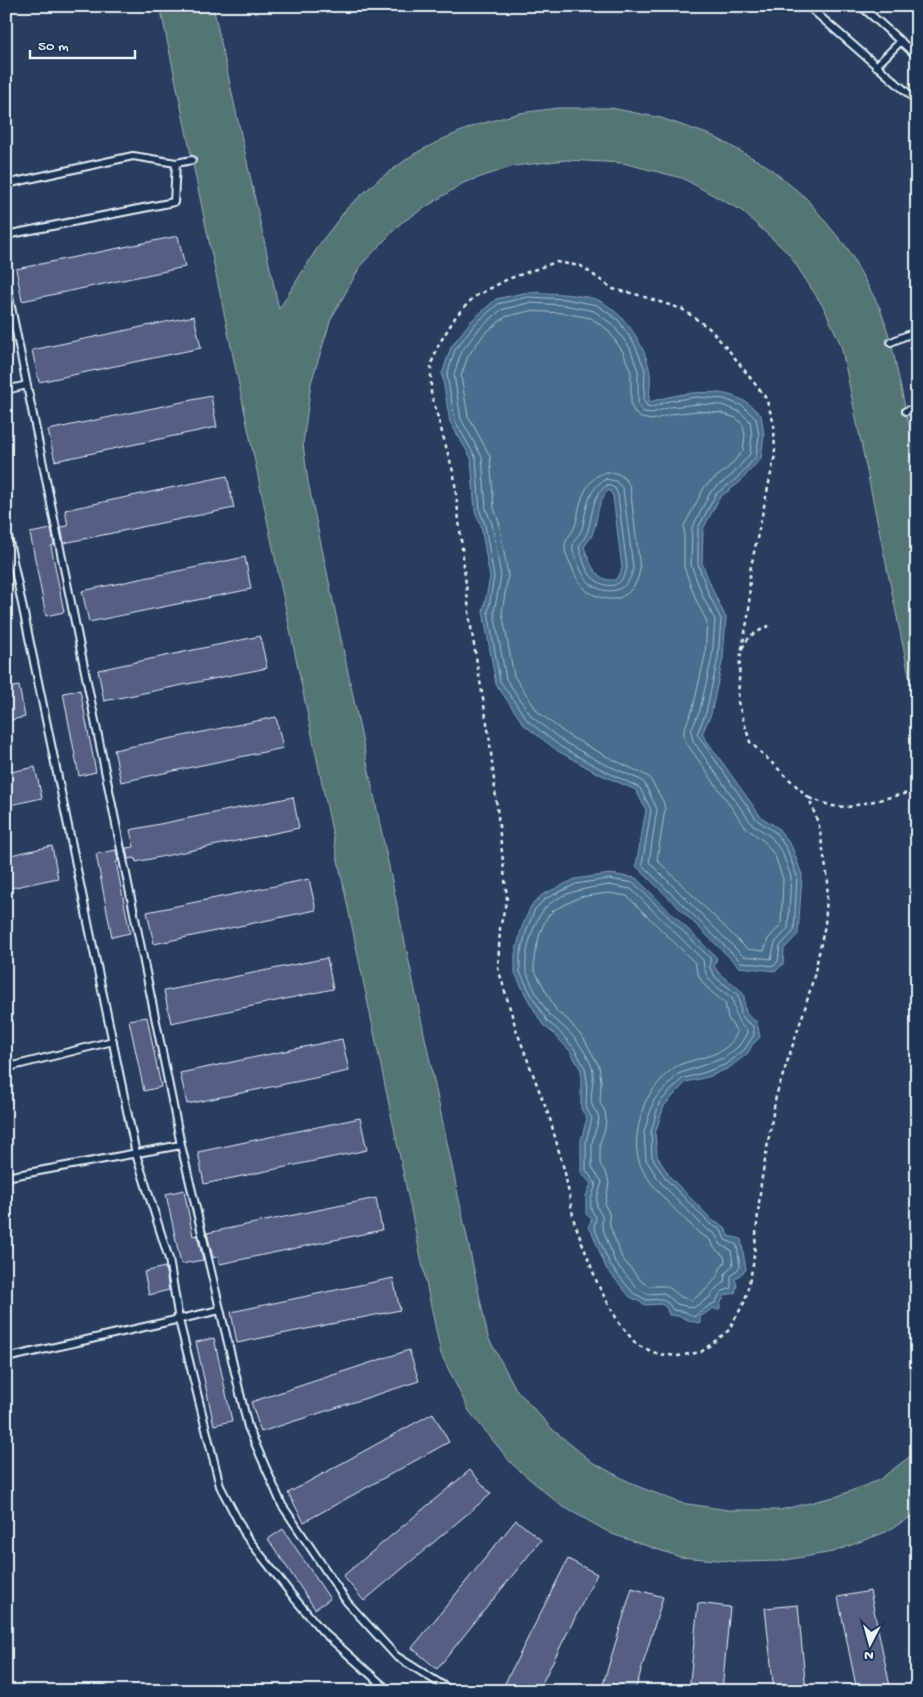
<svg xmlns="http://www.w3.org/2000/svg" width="923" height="1697" font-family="'Gochi Hand',sans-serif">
<rect width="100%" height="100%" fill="#283d60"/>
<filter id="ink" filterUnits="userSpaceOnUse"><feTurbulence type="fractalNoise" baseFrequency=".02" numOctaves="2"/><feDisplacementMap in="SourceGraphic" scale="10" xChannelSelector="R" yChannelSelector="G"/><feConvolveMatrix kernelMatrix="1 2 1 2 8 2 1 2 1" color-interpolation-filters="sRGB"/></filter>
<g filter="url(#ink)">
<path fill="#547474" stroke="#9eb2b6" d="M 160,6 L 213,6 L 279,309 L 321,242 L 348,207 L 378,180 L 414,154 L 443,139 L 476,125 L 520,113 L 558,108 L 611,108 L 661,118 L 713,136 L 767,166 L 806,198 L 848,249 L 880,308 L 891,342 L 917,463 L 917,714 L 841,345 L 824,308 L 789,254 L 742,211 L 682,178 L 623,163 L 566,160 L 514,166 L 463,183 L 401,223 L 361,265 L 331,319 L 311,383 L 303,444 L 308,482 L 488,1337 L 516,1389 L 552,1429 L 592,1462 L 637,1486 L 681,1503 L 728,1510 L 780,1510 L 838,1496 L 879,1480 L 917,1451 L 917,1513 L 886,1532 L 833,1552 L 780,1561 L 741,1562 L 680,1557 L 612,1534 L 560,1505 L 512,1464 L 469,1411 L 441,1354 Z"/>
<g fill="#476e8f" stroke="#87a2b9" fill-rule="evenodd">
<path d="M 528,292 C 545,293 586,294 600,301 C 624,314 643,341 649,368 C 652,378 649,391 649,402 C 677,394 719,385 746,402 C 751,405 756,411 761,415 L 764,435 L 761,458 L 739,483 L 720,497 L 703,529 L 702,563 L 714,593 L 726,618 L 723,658 L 711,714 L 702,734 L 761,817 L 778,828 L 792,847 L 802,875 L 798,934 L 784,949 L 783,964 L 776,971 L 739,967 L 636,866 L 646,810 L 636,790 L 597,773 L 558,751 L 524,725 L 496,684 L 483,611 L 490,578 L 481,526 L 475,512 L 471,458 L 450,422 L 442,374 L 451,347 L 470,322 L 496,299 ZM 609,490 L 613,496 L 622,568 L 620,574 L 615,580 C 595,582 590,562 584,547 C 586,544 589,540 591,537 C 599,521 595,503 609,490 Z"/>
<path d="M 610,874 L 636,878 L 717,958 L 714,966 C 723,981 730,979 740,990 C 751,1001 736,1011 757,1022 L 760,1037 L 752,1045 L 748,1053 L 729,1068 L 708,1077 L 686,1082 L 664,1106 L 655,1133 L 657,1156 L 670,1177 L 713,1221 L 725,1227 L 728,1236 L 741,1239 L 746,1270 L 735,1279 L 737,1285 L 735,1293 L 725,1295 L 720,1304 L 720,1308 L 717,1310 L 713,1308 L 700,1317 L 700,1323 C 687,1322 683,1315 669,1315 L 666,1307 L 661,1304 L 646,1305 L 630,1297 L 606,1268 L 592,1232 L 588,1227 L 592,1219 L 586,1214 L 586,1196 L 591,1184 L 581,1172 L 581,1140 L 587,1118 L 581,1109 L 581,1070 L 570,1051 L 553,1033 L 543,1025 L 526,996 L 515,973 L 515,954 L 522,927 L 531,906 L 542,895 L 575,879 Z"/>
</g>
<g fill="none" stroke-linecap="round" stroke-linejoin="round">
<g stroke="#a8bdce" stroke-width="1">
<path d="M 528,297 L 565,299 L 597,305 L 618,320 L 635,345 L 645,370 L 644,401 L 647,406 L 652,407 L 669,401 L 697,397 L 724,399 L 743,406 L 756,419 L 759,435 L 756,457 L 736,479 L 716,494 L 698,528 L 698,564 L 709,595 L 721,619 L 718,658 L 706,712 L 697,734 L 757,820 L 775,832 L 787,849 L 797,876 L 794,931 L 780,946 L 778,961 L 774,966 L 741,962 L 642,865 L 651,810 L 640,788 L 599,768 L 561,747 L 528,721 L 500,681 L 488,612 L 494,577 L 485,525 L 480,511 L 476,458 L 455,421 L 447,375 L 455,350 L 474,325 L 498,304 Z"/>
<path d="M 529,303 L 564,305 L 594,311 L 613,325 L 630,348 L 638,371 L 638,402 L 640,408 L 644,412 L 652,413 L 670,407 L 698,404 L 722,405 L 740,412 L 750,421 L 752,435 L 750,454 L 732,475 L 711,491 L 692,528 L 691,565 L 703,597 L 715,620 L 712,657 L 700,710 L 691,731 L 693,741 L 752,824 L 771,837 L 782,852 L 791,877 L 788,928 L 775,943 L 771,959 L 743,956 L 649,862 L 657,809 L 645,784 L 641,780 L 602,763 L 564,742 L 532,717 L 506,679 L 494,612 L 501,576 L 492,524 L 486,509 L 482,457 L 461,419 L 454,375 L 461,352 L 479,329 L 501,310 Z"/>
<path d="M 530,311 L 563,313 L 591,318 L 608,330 L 623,352 L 631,372 L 631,405 L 635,413 L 641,418 L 652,420 L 672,414 L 698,411 L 721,413 L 736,418 L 743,425 L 745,435 L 743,451 L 727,469 L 705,486 L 684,526 L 684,567 L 696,600 L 707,622 L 705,656 L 693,708 L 684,730 L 684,737 L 687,744 L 746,828 L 765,842 L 775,856 L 783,879 L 781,925 L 768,939 L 764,951 L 747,949 L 657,860 L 665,809 L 663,801 L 649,777 L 606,756 L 569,736 L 538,712 L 514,676 L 502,612 L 508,575 L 499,522 L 494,508 L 490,456 L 468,416 L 461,376 L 468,356 L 484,334 L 505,317 Z"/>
<path d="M 608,472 C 619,472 626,478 630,487 L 640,569 C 637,591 619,606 597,596 C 592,594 587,592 584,588 C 578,582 574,573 571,565 C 568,559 565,553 565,547 C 565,538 572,534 575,526 C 577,520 578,514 579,508 C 583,492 591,474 608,472 Z"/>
<path d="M 606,479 L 616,481 L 623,489 L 633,567 C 631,590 609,598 591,584 C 584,579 580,569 577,561 C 575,557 572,551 573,546 C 573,541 577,537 580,533 C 583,528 584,520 585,514 C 588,501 592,485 606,479 Z"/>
<path d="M 608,485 L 615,488 L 618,495 L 627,568 C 623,586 609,591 594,579 C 586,573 582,557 579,547 C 581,542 585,538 587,533 C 593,517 591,494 608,485 Z"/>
<path d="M 609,879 L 634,883 L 710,958 L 710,968 L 716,978 L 737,994 L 739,998 L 741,1014 L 746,1021 L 753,1026 L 754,1035 L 744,1050 L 727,1064 L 706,1072 L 682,1079 L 659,1103 L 651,1132 L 652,1157 L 666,1179 L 710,1224 L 721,1230 L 725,1240 L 737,1245 L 740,1267 L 731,1276 L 731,1288 L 721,1292 L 715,1303 L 710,1305 L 694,1317 L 686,1312 L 673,1310 L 669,1304 L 662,1299 L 647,1300 L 633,1293 L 610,1265 L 594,1227 L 596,1217 C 586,1205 592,1198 596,1184 L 586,1170 L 586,1141 L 592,1119 L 586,1107 L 587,1081 L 585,1068 L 574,1048 L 557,1029 L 547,1021 L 531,994 L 520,972 L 520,955 L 527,929 L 535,909 L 545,899 L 576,884 Z"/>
<path d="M 609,885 L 631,889 L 703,960 C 705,982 716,986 732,998 C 737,1015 733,1017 747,1031 L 747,1033 L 739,1046 L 724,1058 L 678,1074 L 654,1100 L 644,1132 L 646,1160 L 661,1183 L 706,1229 L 715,1234 L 721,1245 L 731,1250 L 733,1265 L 725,1274 L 724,1283 L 716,1288 L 710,1297 L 693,1308 L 677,1304 L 664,1293 L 648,1294 L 637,1288 L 615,1262 L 602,1226 L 602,1216 L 597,1207 L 597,1198 L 602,1182 L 592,1167 L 592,1142 L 599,1119 C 598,1113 594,1110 592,1105 C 589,1094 596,1079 592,1067 C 586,1051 573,1034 560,1024 C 557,1021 553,1019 551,1017 C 543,1007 528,980 526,969 C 524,952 535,916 548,905 C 564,891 589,888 609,885 Z"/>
<path d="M 609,893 L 627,896 L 695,963 C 698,983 710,991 725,1003 L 728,1018 L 737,1032 C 728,1057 700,1056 679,1065 C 668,1069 648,1094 644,1105 C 639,1123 633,1142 639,1161 C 645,1183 684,1218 700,1234 L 709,1239 L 715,1249 L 724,1256 L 725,1262 C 721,1267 719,1271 717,1276 C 713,1284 700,1295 692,1300 L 681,1297 L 667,1286 L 649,1286 L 642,1282 L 622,1258 L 610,1226 L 609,1213 L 605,1205 L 609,1183 L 607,1175 L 600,1164 L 600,1143 L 605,1129 L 606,1119 L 605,1111 L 600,1103 L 601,1081 L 599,1066 L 584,1039 L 567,1019 L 557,1012 L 534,969 L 534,957 L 540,933 L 547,917 L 554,910 L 580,897 Z"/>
</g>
</g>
<g fill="#555f86" stroke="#e8f1f8">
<path d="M 178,236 L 185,267 L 22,301 L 16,269 Z"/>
<path d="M 194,316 L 201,348 L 39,382 L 32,350 Z"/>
<path d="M 211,396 L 217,427 L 55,461 L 48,430 Z"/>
<path d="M 227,476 L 234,508 L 64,543 L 61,527 L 68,526 L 65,510 Z"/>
<path d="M 51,529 L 54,545 L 51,546 L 64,612 L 46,616 L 30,533 Z"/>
<path d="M 245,557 L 251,589 L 89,622 L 82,591 Z"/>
<path d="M 260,636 L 267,668 L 104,701 L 98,670 Z"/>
<path d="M 19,686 L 25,717 L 6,721 L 6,688 Z"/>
<path d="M 80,690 L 96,772 L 79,776 L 63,693 Z"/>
<path d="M 276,717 L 283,748 L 121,782 L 114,750 Z"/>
<path d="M 35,767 L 42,798 L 6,806 L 6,773 Z"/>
<path d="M 293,797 L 299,828 L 136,862 L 135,858 L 128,859 L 126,848 L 134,847 L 130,830 Z"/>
<path d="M 52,846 L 58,878 L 6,889 L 6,856 Z"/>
<path d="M 116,850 L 118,861 L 116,862 L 130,933 L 112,937 L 96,854 Z"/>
<path d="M 309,879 L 316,910 L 154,944 L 147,912 Z"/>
<path d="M 327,958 L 333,989 L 171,1023 L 164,991 Z"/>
<path d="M 147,1017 L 161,1087 L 144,1091 L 129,1020 Z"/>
<path d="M 342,1039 L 349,1071 L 187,1104 L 180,1073 Z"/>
<path d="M 360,1118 L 367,1150 L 204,1184 L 198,1152 Z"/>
<path d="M 184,1190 L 193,1236 L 197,1235 L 203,1260 L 181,1264 L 166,1194 Z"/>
<path d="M 376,1198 L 382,1230 L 220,1264 L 218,1256 L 213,1258 L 207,1233 Z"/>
<path d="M 165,1267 L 169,1290 L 149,1295 L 144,1272 Z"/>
<path d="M 393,1278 L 400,1310 L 237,1343 L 231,1312 Z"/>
<path d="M 214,1338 L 232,1421 L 214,1425 L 196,1342 Z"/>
<path d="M 409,1350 L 419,1381 L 261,1432 L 251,1402 Z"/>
<path d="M 433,1413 L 449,1442 L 304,1522 L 288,1493 Z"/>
<path d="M 470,1470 L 491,1494 L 364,1601 L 343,1576 Z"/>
<path d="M 516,1520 L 541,1540 L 437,1669 L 412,1648 Z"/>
<path d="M 283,1529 L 330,1599 L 315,1609 L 268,1539 Z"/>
<path d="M 568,1559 L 597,1574 L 538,1691 L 501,1691 Z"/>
<path d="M 632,1588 L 663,1597 L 635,1691 L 601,1691 Z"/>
<path d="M 870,1591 L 891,1691 L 857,1691 L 838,1597 Z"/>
<path d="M 698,1603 L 730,1607 L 722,1691 L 689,1691 Z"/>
<path d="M 798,1605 L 806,1691 L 774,1691 L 765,1608 Z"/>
</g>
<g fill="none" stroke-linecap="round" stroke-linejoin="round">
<defs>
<g id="lane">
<path d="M 808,6 L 917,101"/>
<path d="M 861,6 L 917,56"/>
<path d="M 876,66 L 901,41"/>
<path d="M 6,184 L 133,156 L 176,163"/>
<path d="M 6,235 L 174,202 L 176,163 L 192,160"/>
<path d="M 6,282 L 181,1145 L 248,1427 L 282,1505 L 347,1602 L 396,1656 L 452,1691"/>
<path d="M 891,342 L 917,331"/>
<path d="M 6,390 L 27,385"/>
<path d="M 906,411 L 917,408"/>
<path d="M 6,527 L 136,1154 L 169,1259 L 179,1320 L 220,1486 L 246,1536 L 295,1599 L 323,1632 L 389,1691"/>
<path d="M 6,1071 L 9,1067 L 113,1041"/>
<path d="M 6,1177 L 181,1145"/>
<path d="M 6,1358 L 220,1310"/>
</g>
</defs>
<use href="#lane" stroke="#e8f1f8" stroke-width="10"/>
<g stroke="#e8f1f8" stroke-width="2.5" stroke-dasharray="4 4" stroke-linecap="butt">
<path d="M 556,262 L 581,266 L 613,289 L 635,294 L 682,309 L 709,328 L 731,353 L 766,398 L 774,424 L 775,455 L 750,571 L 749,611 L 740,659 L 738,702 L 750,742 L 809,798 L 819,826 L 828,881 L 825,925 L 814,976 L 805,1008 L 776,1096 L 761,1183 L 753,1265 L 745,1301 L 728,1331 L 701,1352 L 678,1356 L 658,1354 L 637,1345 L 619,1323 L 598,1285 L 574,1221 L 565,1173 L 550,1119 L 517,1032 L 498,968 L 500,928 L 507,898 L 489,735 L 470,621 L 454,475 L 431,393 L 431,364 L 439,344 L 456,316 L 474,297 L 508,279 Z"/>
<path d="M 742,648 L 750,636 L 770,625"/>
<path d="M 809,798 L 832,806 L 848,807 L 917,791"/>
</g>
<use href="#lane" stroke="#1d3557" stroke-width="6"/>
</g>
</g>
<rect width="923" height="1697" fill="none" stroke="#1d3557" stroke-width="25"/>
<rect x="12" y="12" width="898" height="1672" fill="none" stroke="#e8f1f8" stroke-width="2" filter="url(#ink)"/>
<g transform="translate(870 1644) rotate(186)" stroke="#1d3557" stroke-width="4" paint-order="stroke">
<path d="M0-4L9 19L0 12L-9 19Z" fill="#e8f1f8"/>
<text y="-8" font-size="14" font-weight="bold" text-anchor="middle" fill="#e8f1f8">N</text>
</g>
<path d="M30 50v8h105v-8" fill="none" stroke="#e8f1f8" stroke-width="2.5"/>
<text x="38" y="50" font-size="15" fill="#e8f1f8" stroke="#1d3557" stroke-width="4" paint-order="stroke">50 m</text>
</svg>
